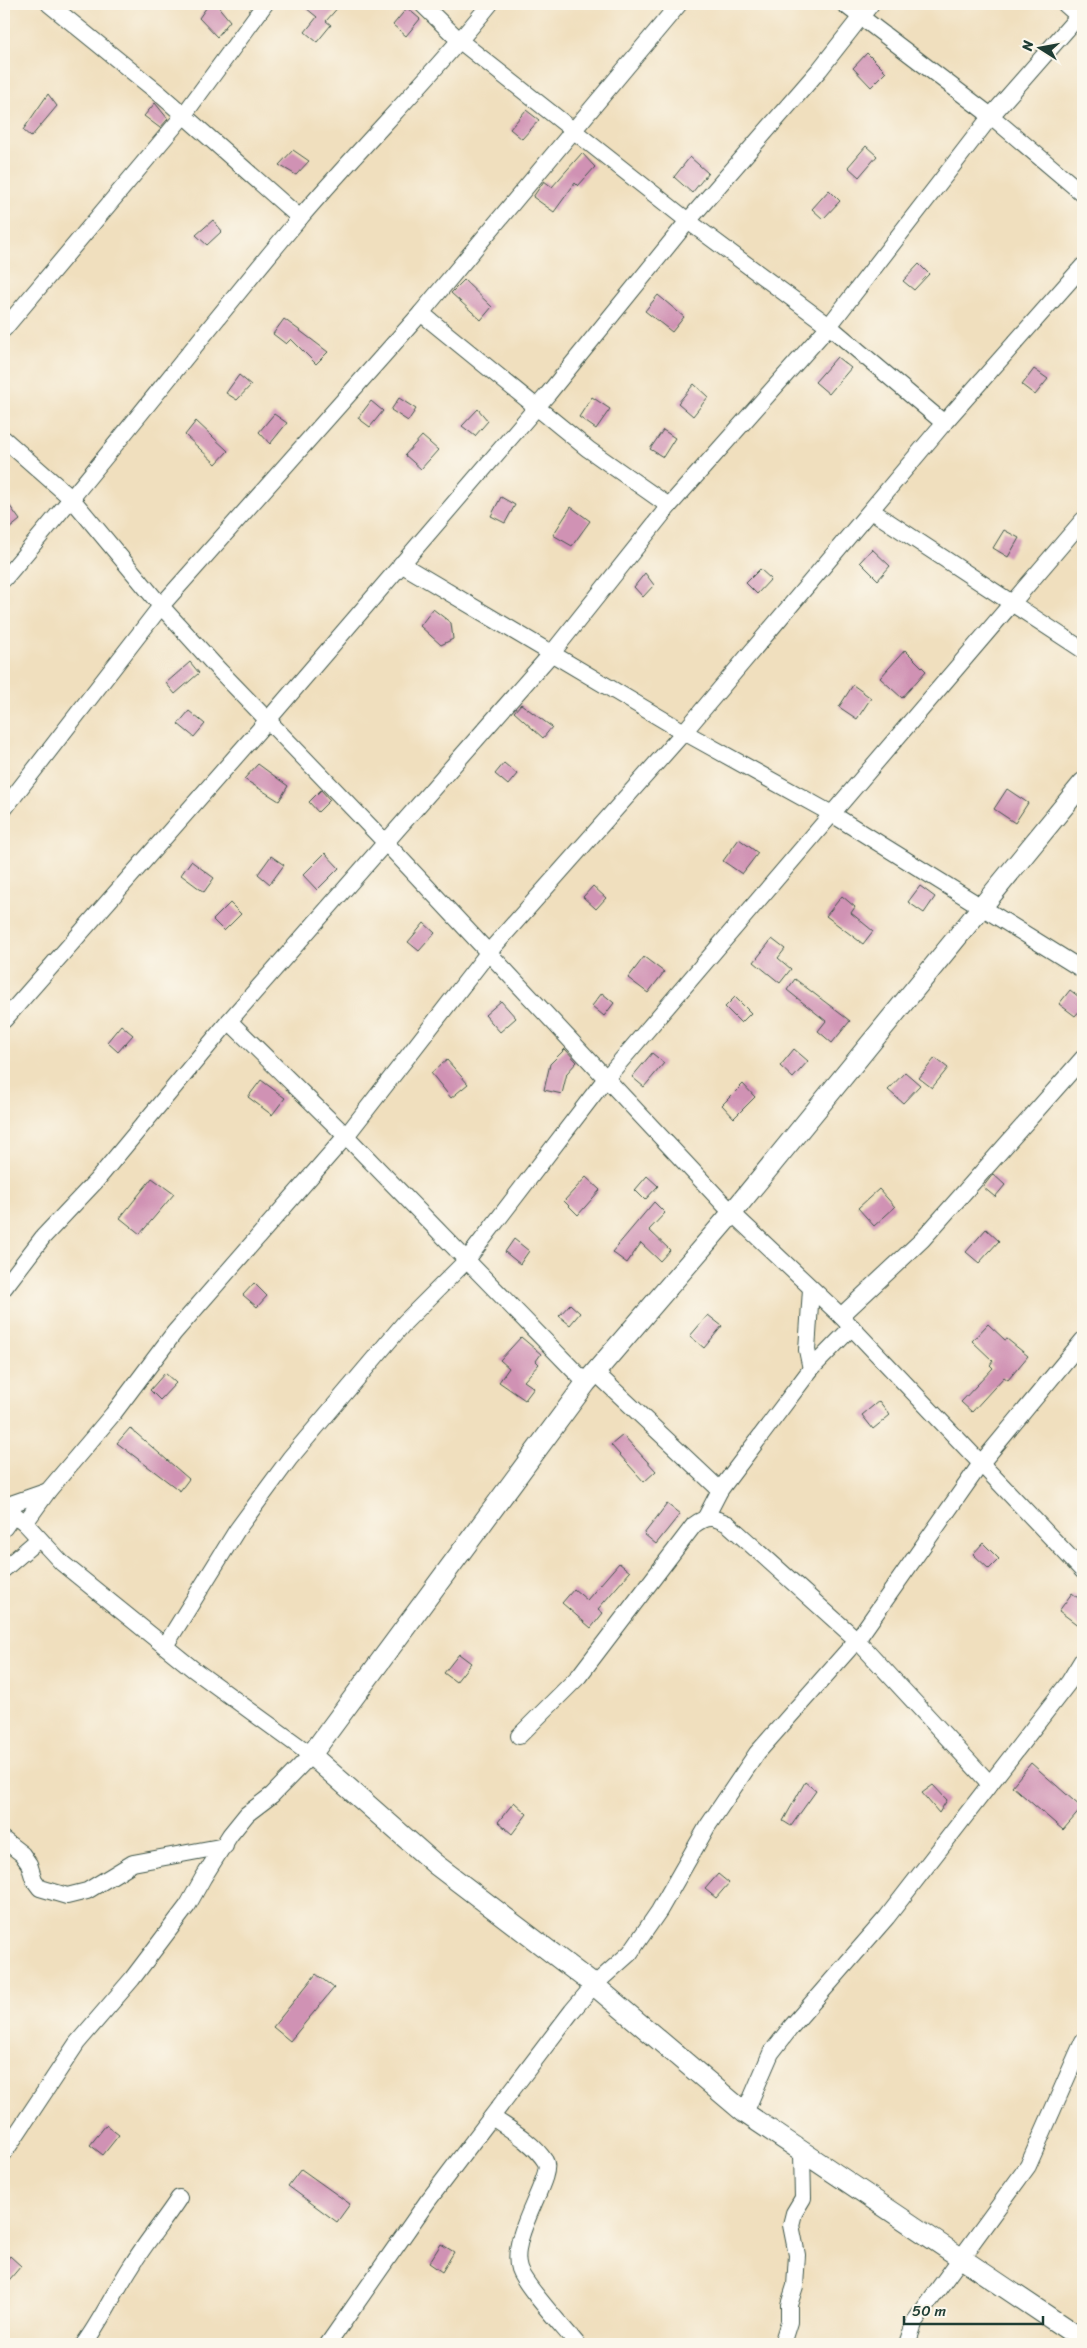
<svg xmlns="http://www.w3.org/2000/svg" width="1087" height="2348" font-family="Sriracha,sans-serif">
<rect width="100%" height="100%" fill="#fbf7ec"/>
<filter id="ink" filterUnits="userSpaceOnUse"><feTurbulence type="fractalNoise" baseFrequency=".02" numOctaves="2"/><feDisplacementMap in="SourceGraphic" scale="10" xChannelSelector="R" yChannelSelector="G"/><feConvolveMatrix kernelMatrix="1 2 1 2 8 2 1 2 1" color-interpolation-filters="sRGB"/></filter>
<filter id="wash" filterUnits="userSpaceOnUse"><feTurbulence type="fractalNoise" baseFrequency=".0096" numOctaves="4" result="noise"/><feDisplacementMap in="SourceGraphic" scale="20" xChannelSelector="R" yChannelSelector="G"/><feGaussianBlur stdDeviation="1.12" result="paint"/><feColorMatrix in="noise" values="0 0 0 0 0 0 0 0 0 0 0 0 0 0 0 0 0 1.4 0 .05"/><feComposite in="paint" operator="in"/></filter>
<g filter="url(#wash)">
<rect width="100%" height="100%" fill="#f0dfbe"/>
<g id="blocks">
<g fill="#d092b4">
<path d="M 209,4 L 216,4 L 230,21 L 217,37 L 199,18 Z"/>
<path d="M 301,4 L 341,4 L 326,21 L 331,25 L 317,42 L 305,32 L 317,17 Z"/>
<path d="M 407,8 L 420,19 L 406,36 L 393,25 Z"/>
<path d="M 867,53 L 886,72 L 871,87 L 853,68 Z"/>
<path d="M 48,94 L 57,106 L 31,137 L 23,130 Z"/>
<path d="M 155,103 L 168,119 L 160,128 L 144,116 Z"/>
<path d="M 526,110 L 539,120 L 522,139 L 510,129 Z"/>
<path d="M 866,146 L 877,156 L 859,177 L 848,167 Z"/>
<path d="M 293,150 L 309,161 L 296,175 L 279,165 Z"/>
<path d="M 582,153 L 595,167 L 578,186 L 575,183 L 554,212 L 533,197 L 544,181 L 552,187 Z"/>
<path d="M 690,157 L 708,173 L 692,193 L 674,177 Z"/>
<path d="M 829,190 L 840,201 L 823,219 L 812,209 Z"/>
<path d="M 213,220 L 222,231 L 207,245 L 196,235 Z"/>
<path d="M 919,264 L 929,274 L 914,290 L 903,281 Z"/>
<path d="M 464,280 L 492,307 L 481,320 L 451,293 Z"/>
<path d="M 658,295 L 684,317 L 672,332 L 645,311 Z"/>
<path d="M 284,319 L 299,330 L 328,352 L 316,364 L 291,339 L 286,344 L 273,334 Z"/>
<path d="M 837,357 L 851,368 L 829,394 L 815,382 Z"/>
<path d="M 1034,369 L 1048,379 L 1035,395 L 1022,385 Z"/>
<path d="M 239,375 L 251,385 L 237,400 L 226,393 Z"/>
<path d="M 694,384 L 708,397 L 693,416 L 678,403 Z"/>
<path d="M 592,397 L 610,409 L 596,429 L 579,417 Z"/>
<path d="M 399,398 L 416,409 L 408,421 L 391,410 Z"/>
<path d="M 371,401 L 383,411 L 370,427 L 358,418 Z"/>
<path d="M 478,409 L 488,421 L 475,436 L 462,426 Z"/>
<path d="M 274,414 L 287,423 L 270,444 L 259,432 Z"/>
<path d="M 196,421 L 228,451 L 216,464 L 185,435 Z"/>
<path d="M 663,430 L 675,438 L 663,457 L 650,449 Z"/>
<path d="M 422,436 L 438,450 L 421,469 L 405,455 Z"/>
<path d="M 501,497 L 515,505 L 505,523 L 491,516 Z"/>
<path d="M 4,498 L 20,520 L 4,533 Z"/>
<path d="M 571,507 L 590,521 L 572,546 L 553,535 Z"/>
<path d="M 1004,530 L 1019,538 L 1008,557 L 993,548 Z"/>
<path d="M 872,549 L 890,566 L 878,580 L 860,562 Z"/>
<path d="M 760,569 L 771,579 L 757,594 L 746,583 Z"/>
<path d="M 645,573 L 654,585 L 643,597 L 634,587 Z"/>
<path d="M 433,609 L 451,623 L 453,639 L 441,645 L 420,626 Z"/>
<path d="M 905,650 L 926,671 L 902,698 L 880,678 Z"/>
<path d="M 190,662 L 199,673 L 175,694 L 166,683 Z"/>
<path d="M 853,685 L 871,698 L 857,719 L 839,707 Z"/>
<path d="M 521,704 L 552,727 L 543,738 L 514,712 Z"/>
<path d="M 189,711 L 205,724 L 194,737 L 178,724 Z"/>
<path d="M 504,763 L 517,774 L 508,785 L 495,774 Z"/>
<path d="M 258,764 L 288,786 L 279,801 L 244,779 Z"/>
<path d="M 1007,789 L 1028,803 L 1015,823 L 994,809 Z"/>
<path d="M 321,790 L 330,800 L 318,812 L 309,802 Z"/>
<path d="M 739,839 L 758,853 L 742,874 L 723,861 Z"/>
<path d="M 325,853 L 339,868 L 317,890 L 303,875 Z"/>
<path d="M 271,856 L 284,865 L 270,884 L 258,874 Z"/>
<path d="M 191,861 L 214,878 L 204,892 L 181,875 Z"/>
<path d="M 593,886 L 606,898 L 596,909 L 583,897 Z"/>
<path d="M 920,886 L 935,897 L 924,913 L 908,902 Z"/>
<path d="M 842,896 L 855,907 L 851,913 L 873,931 L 863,944 L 826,916 Z"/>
<path d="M 230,903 L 241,914 L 224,931 L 213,920 Z"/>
<path d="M 424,923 L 435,933 L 419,951 L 408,942 Z"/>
<path d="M 772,939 L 785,949 L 778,958 L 791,969 L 780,983 L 754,962 Z"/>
<path d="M 644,957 L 664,972 L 648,993 L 628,978 Z"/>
<path d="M 795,979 L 850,1021 L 832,1043 L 818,1031 L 826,1021 L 787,990 Z"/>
<path d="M 1070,990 L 1083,1000 L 1083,1007 L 1075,1016 L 1059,1004 Z"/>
<path d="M 602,993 L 614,1003 L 604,1016 L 592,1006 Z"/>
<path d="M 735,997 L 751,1013 L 741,1023 L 725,1007 Z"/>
<path d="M 501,1001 L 516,1018 L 500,1032 L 485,1015 Z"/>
<path d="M 121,1025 L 133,1035 L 118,1052 L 107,1042 Z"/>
<path d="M 565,1049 L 577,1062 L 567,1073 L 562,1094 L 544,1090 L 550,1064 Z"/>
<path d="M 794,1049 L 808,1061 L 793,1078 L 780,1066 Z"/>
<path d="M 652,1053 L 664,1063 L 644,1087 L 632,1077 Z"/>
<path d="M 935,1058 L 948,1068 L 932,1088 L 919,1078 Z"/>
<path d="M 447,1060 L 468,1084 L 451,1098 L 431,1073 Z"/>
<path d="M 905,1072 L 920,1085 L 903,1103 L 888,1090 Z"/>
<path d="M 261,1080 L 285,1098 L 272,1115 L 248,1097 Z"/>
<path d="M 743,1084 L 755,1097 L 734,1118 L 722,1105 Z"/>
<path d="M 993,1174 L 1005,1185 L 995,1197 L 983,1187 Z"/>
<path d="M 647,1176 L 658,1186 L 645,1200 L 635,1190 Z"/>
<path d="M 586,1177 L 600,1190 L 578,1215 L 564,1201 Z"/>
<path d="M 152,1178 L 174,1194 L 140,1234 L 120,1218 Z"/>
<path d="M 879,1189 L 895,1207 L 874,1226 L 858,1208 Z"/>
<path d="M 654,1202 L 665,1213 L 649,1230 L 670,1250 L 660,1261 L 641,1243 L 627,1263 L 612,1252 Z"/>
<path d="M 986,1229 L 999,1241 L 979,1263 L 966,1252 Z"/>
<path d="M 514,1239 L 529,1251 L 520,1264 L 505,1252 Z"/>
<path d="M 254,1283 L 267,1296 L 257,1307 L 243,1295 Z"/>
<path d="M 570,1304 L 580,1313 L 570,1325 L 559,1316 Z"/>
<path d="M 708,1315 L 722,1326 L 704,1348 L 690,1336 Z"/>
<path d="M 988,1324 L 1005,1340 L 1007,1339 L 1028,1356 L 1008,1380 L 1004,1377 L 972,1412 L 961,1402 L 993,1368 L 990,1365 L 993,1361 L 972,1341 Z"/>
<path d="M 521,1337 L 541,1354 L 536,1361 L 539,1364 L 524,1381 L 534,1388 L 525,1400 L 499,1382 L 509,1368 L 500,1360 Z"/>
<path d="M 165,1373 L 176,1383 L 160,1400 L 150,1390 Z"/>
<path d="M 879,1401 L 890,1415 L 873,1429 L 862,1415 Z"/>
<path d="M 130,1428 L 189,1479 L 180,1491 L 117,1443 Z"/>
<path d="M 623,1435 L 656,1471 L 644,1482 L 611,1445 Z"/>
<path d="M 667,1504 L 680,1514 L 656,1544 L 644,1534 Z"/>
<path d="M 983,1543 L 999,1559 L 989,1569 L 973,1554 Z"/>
<path d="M 619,1563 L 630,1572 L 598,1609 L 603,1613 L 591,1628 L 562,1603 L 574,1589 L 587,1600 Z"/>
<path d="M 1072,1593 L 1083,1602 L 1083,1629 L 1059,1611 Z"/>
<path d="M 459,1654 L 471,1663 L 456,1682 L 444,1673 Z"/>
<path d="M 1031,1763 L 1082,1808 L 1063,1830 L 1012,1786 Z"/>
<path d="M 805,1782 L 816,1791 L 791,1826 L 783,1821 Z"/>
<path d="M 933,1785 L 947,1800 L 939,1813 L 922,1793 Z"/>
<path d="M 514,1802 L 527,1814 L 512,1834 L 498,1822 Z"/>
<path d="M 718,1874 L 729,1883 L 716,1898 L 705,1889 Z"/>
<path d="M 316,1974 L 334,1988 L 290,2041 L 273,2027 Z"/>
<path d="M 106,2125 L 119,2135 L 103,2155 L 90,2145 Z"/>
<path d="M 301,2169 L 350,2204 L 337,2222 L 288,2186 Z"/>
<path d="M 441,2244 L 454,2252 L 442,2272 L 429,2263 Z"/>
<path d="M 10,2256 L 21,2266 L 4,2286 L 4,2264 Z"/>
</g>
</g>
</g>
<g filter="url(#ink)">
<use href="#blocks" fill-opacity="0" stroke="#3e5549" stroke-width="1"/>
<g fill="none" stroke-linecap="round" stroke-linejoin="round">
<defs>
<g id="minor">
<path d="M 49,4 L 161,95 L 300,218"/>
<path d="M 422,4 L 460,41 L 688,221 L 829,326 L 944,423"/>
<path d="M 844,4 L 991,116 L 1083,194"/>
<path d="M 1065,4 L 1083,20"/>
<path d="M 421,313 L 588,449 L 669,506"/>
<path d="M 4,329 L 183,116 L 265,4"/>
<path d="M 4,439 L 72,499 L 161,606 L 219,670 L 386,843 L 732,1213 L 841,1316 L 1083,1571"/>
<path d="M 872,511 L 1083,650"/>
<path d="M 401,564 L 684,732 L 832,814 L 1083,970"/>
<path d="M 4,579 C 105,461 199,338 299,219 C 361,146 430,79 490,4"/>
<path d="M 4,809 L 161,606 L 421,313 L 679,4"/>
<path d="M 4,1020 L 267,721 L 548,394 L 688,221 L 820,69 L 871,4"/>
<path d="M 229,1021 L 346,1136 L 586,1383"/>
<path d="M 4,1288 L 43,1237 L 96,1181 L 229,1021 L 552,653 L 669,506 L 829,326 L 991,116 L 1083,11"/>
<path d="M 841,1316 L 922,1240 L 1083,1058"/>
<path d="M 811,1369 L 807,1350 L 811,1289"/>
<path d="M 595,1372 L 720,1490"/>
<path d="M 4,1506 L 25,1523 L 62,1563 L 193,1669 L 311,1755 L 272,1795 L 247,1814 L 230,1835 L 203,1878 L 188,1905 L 132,1979 L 77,2043 L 4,2153"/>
<path d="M 5,1506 L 48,1491"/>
<path d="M 706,1517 L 720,1490 L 811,1369 L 852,1327"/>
<path d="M 25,1523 L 48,1491 L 113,1414 L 174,1333 L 346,1136 L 488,953 L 684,732 L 944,423 L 1083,266"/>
<path d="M 4,1528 L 14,1514"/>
<path d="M 4,1569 L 39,1539"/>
<path d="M 165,1646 L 237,1530 L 290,1458 L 405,1322 L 466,1261 L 607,1077 L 1083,520"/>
<path d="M 519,1736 L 579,1676 L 694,1525 C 708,1515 713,1517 728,1524 L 857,1640 L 990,1784"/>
<path d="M 4,1840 L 22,1854 L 29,1864 L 34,1880 L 40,1888 L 67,1896 L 87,1891 L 133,1863 L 225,1846"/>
<path d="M 745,2113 L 771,2053 L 792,2026 L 887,1917 L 1069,1682 L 1083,1659"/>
<path d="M 492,2117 C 509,2129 533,2142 545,2161 C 555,2176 508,2236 519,2269 C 525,2286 564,2328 577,2344"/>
<path d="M 84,2344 C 102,2319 115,2291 132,2265 C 146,2242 164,2221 179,2198"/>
<path d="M 328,2344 L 427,2202 L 572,2011 L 594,1985 L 630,1953 L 659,1911 L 707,1827 L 757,1753 L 857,1640 L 982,1462 L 1083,1340"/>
<path d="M 782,2344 L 789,2322 L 789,2305 L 795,2286 L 797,2255 L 791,2225 L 794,2213 L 803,2198 L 802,2154"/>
<path d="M 907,2344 L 915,2321 L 1028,2166 L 1083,2041"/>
</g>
<path id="tertiary" d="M 1083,783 L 732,1213 L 586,1383 L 311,1755 L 435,1864 L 594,1985 L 745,2113 L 1083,2340"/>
</defs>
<use href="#minor" stroke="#3e5549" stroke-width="18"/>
<use href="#tertiary" stroke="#3e5549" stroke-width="22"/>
<use href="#minor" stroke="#fff" stroke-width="16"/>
<use href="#tertiary" stroke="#fff" stroke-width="20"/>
</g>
</g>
<rect width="1087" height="2348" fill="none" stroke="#fbf7ec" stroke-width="20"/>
<g transform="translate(1040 48) rotate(281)" stroke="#fbf7ec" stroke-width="4" paint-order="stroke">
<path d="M0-4L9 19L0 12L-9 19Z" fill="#1f3d34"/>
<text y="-8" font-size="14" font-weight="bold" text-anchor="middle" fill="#1f3d34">N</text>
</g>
<path d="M904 2316v8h139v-8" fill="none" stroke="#1f3d34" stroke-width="2.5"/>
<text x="912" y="2316" font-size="15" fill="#1f3d34" stroke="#fbf7ec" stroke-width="4" paint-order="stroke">50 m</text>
</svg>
